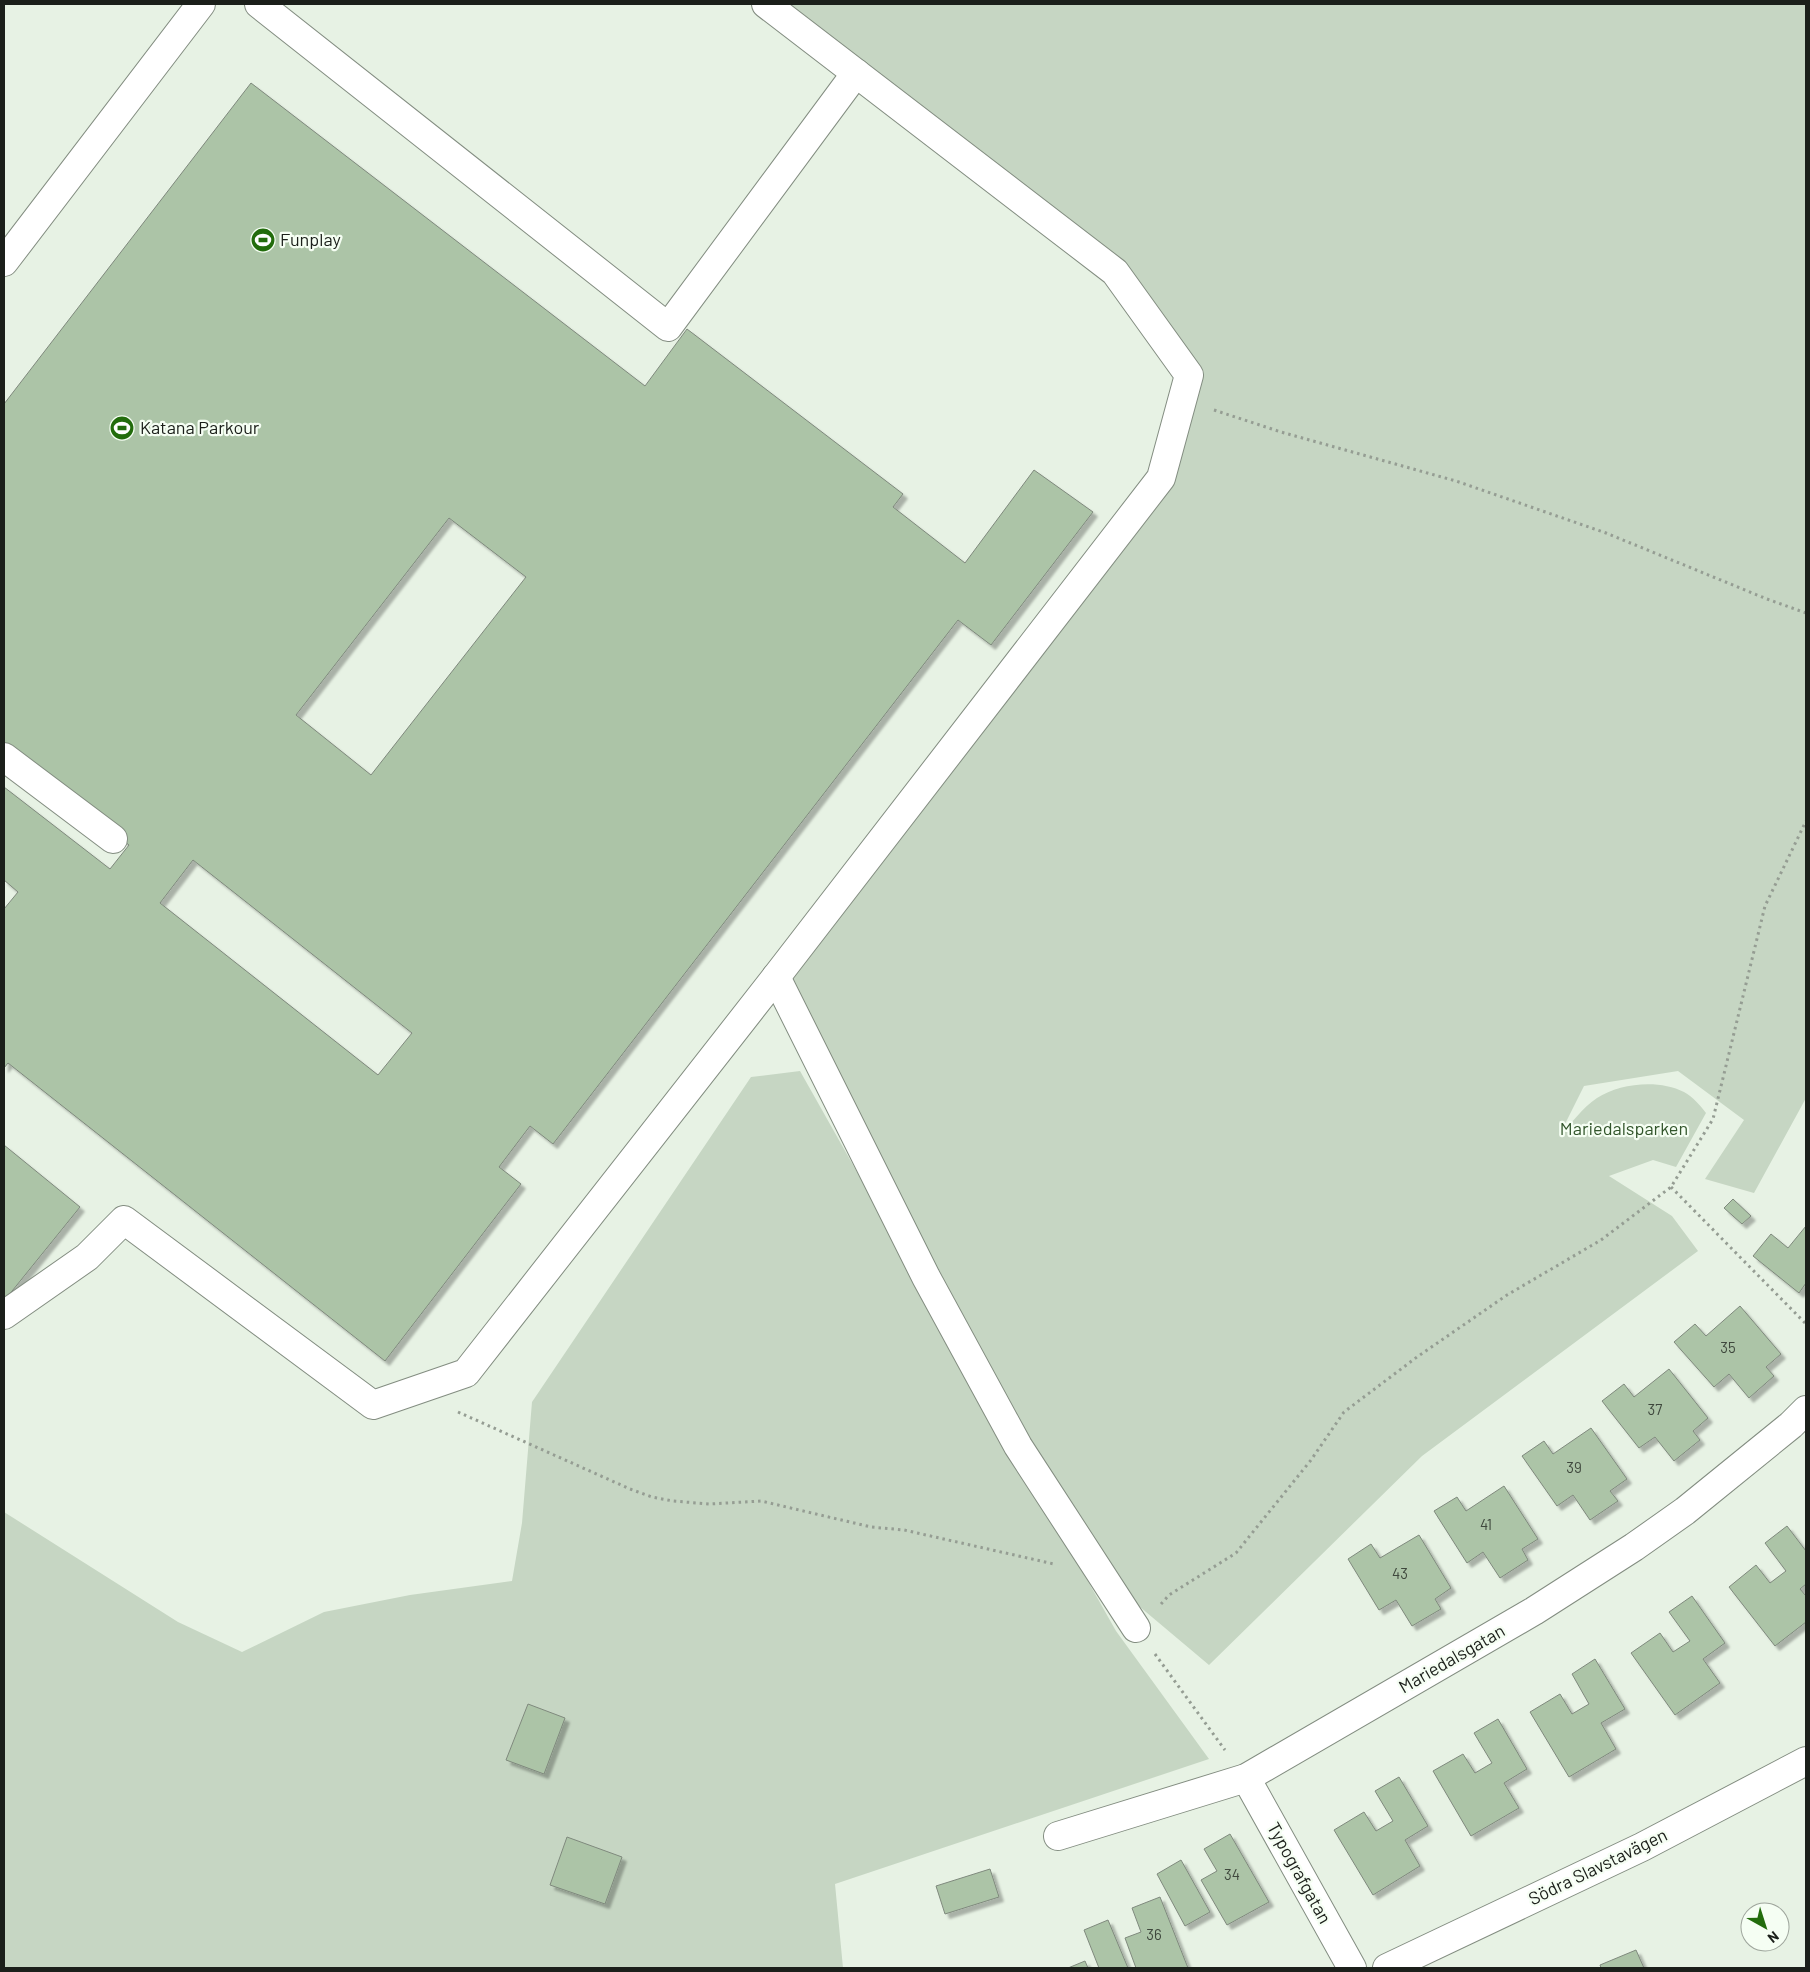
<svg xmlns="http://www.w3.org/2000/svg" width="1810" height="1972" font-family="Barlow,sans-serif">
<defs>
<filter id="shadow"><feDropShadow dx="4.5" dy="4.5" stdDeviation="1" flood-color="#0004"/></filter>
</defs>
<rect width="100%" height="100%" fill="#e7f2e4"/>
<g fill="#c6d6c3">
<path d="M 766,4 L 1806,4 L 1806,1098 L 1754,1193 L 1705,1179 L 1744,1120 L 1678,1071 L 1584,1086 L 1559,1136 C 1572,1123 1582,1108 1597,1098 C 1620,1083 1659,1079 1684,1092 C 1693,1097 1700,1105 1706,1113 L 1676,1167 L 1653,1160 L 1609,1176 L 1672,1216 L 1698,1251 L 1422,1456 L 1209,1665 L 1102,1575 L 776,977 L 1161,478 L 1188,375 L 1115,272 Z"/>
<path d="M 800,1071 L 1116,1631 L 1209,1759 L 835,1884 L 843,1968 L 4,1968 L 4,1512 L 178,1622 L 242,1652 L 324,1612 L 410,1595 L 512,1581 L 522,1523 L 532,1402 L 751,1077 Z"/>
</g>
<g fill="#acc4a7" stroke="#7f897d" fill-rule="evenodd" filter="url(#shadow)">
<path d="M 251,83 L 645,386 L 687,329 L 903,494 L 893,507 L 965,563 L 1034,470 L 1093,512 L 991,645 L 958,620 L 553,1144 L 530,1126 L 499,1167 L 521,1184 L 385,1361 L 8,1063 L 4,1068 L 4,909 L 18,892 L 4,880 L 4,787 L 110,869 L 129,845 L 4,749 L 4,404 ZM 449,518 L 526,577 L 371,775 L 296,715 ZM 193,860 L 412,1033 L 378,1075 L 160,903 Z"/>
<path d="M 4,1145 L 80,1207 L 4,1301 Z"/>
<path d="M 1733,1199 L 1751,1216 L 1742,1224 L 1724,1208 Z"/>
<path d="M 1806,1226 L 1806,1283 L 1799,1293 L 1753,1256 L 1771,1234 L 1788,1248 Z"/>
<path d="M 1740,1306 L 1781,1354 L 1766,1367 L 1774,1376 L 1749,1398 L 1729,1374 L 1714,1387 L 1674,1342 L 1695,1324 L 1706,1336 Z"/>
<path d="M 1669,1369 L 1708,1418 L 1693,1431 L 1700,1440 L 1674,1461 L 1655,1437 L 1639,1448 L 1602,1401 L 1624,1384 L 1634,1397 Z"/>
<path d="M 1591,1428 L 1627,1479 L 1610,1491 L 1618,1501 L 1590,1520 L 1573,1495 L 1557,1506 L 1522,1456 L 1544,1441 L 1553,1454 Z"/>
<path d="M 1504,1486 L 1538,1539 L 1522,1549 L 1528,1560 L 1500,1578 L 1483,1552 L 1467,1563 L 1434,1511 L 1457,1497 L 1466,1511 Z"/>
<path d="M 1787,1526 L 1806,1551 L 1806,1584 L 1800,1589 L 1806,1596 L 1806,1622 L 1775,1646 L 1729,1587 L 1756,1565 L 1770,1583 L 1786,1571 L 1765,1543 Z"/>
<path d="M 1419,1535 L 1451,1588 L 1435,1599 L 1441,1609 L 1412,1626 L 1396,1600 L 1379,1610 L 1348,1559 L 1371,1544 L 1380,1558 Z"/>
<path d="M 1692,1596 L 1725,1643 L 1703,1659 L 1720,1683 L 1675,1715 L 1631,1653 L 1660,1633 L 1673,1652 L 1690,1641 L 1669,1612 Z"/>
<path d="M 1595,1659 L 1625,1709 L 1601,1723 L 1616,1749 L 1569,1777 L 1530,1712 L 1560,1694 L 1572,1714 L 1589,1704 L 1572,1674 Z"/>
<path d="M 528,1704 L 565,1718 L 544,1774 L 506,1760 Z"/>
<path d="M 1498,1719 L 1527,1769 L 1504,1783 L 1519,1808 L 1471,1836 L 1433,1771 L 1463,1754 L 1475,1773 L 1492,1763 L 1474,1733 Z"/>
<path d="M 1399,1777 L 1428,1826 L 1405,1840 L 1420,1866 L 1373,1895 L 1334,1830 L 1364,1812 L 1376,1831 L 1393,1821 L 1375,1791 Z"/>
<path d="M 1230,1834 L 1269,1902 L 1227,1925 L 1201,1880 L 1217,1871 L 1204,1849 Z"/>
<path d="M 567,1837 L 622,1857 L 605,1904 L 550,1885 Z"/>
<path d="M 1181,1860 L 1210,1912 L 1185,1926 L 1157,1874 Z"/>
<path d="M 990,1869 L 999,1897 L 945,1914 L 936,1886 Z"/>
<path d="M 1160,1897 L 1188,1968 L 1136,1968 L 1125,1938 L 1141,1932 L 1132,1908 Z"/>
<path d="M 1108,1920 L 1128,1968 L 1099,1968 L 1084,1930 Z"/>
<path d="M 1636,1950 L 1644,1968 L 1601,1968 L 1600,1965 Z"/>
<path d="M 1085,1961 L 1088,1968 L 1068,1968 Z"/>
</g>
<g fill="none" stroke-linecap="round" stroke-linejoin="round">
<defs>
<g id="minor">
<path d="M 259,4 L 668,327 L 856,73"/>
<path d="M 4,262 L 201,4"/>
<path d="M 4,757 L 113,839"/>
<path d="M 776,977 L 926,1277 L 1018,1446 L 1136,1628"/>
<path d="M 4,1315 L 87,1257 L 124,1220 L 373,1405 L 466,1373 L 776,977 L 1161,478 L 1189,375 L 1115,272 L 766,4"/>
<path d="M 1246,1778 L 1352,1968"/>
<path d="M 1058,1836 L 1246,1778 L 1534,1611 L 1634,1547 L 1685,1511 L 1791,1425 L 1806,1410"/>
<path d="M 1387,1968 L 1642,1847 L 1806,1761"/>
</g>
</defs>
<use href="#minor" stroke="#838d81" stroke-width="30"/>
<g stroke="#959d93" stroke-width="3" stroke-dasharray="2.5 4" stroke-linecap="butt">
<path d="M 1214,410 L 1281,432 L 1456,481 L 1606,533 L 1767,599 L 1806,613"/>
<path d="M 1671,1187 L 1806,1324"/>
<path d="M 458,1412 L 630,1489 L 652,1497 L 673,1501 L 709,1504 L 761,1501 L 871,1527 L 904,1530 L 1054,1564"/>
<path d="M 1161,1604 L 1169,1595 L 1236,1553 L 1311,1460 L 1344,1412 L 1417,1357 L 1507,1295 L 1601,1240 L 1671,1187 L 1713,1119 L 1765,906 L 1806,821"/>
<path d="M 1155,1654 L 1225,1750"/>
</g>
<use href="#minor" stroke="#fff" stroke-width="28"/>
</g>
<defs>
<symbol id="stadium-disc" viewBox="-11 -11 22 22"><circle r="9.5" fill="#226c0c" stroke="#f5fef3"/><path d="M0-5a6.5 5 0 1 0 0 10a6.5 5 0 1 0 0-10ZM-3.5-1.8h7v3.6h-7Z" fill="#fff"/></symbol>
</defs>
<g fill-rule="evenodd">
<use href="#stadium-disc" x="249" y="226" width="28" height="28"/>
<use href="#stadium-disc" x="108" y="414" width="28" height="28"/>
</g>
<g text-anchor="middle" stroke-width="4.5" stroke-linejoin="round" paint-order="stroke">
<g font-size="15" fill="#3f483d">
<text x="1728" y="1353">35</text>
<text x="1655" y="1415">37</text>
<text x="1574" y="1473">39</text>
<text x="1486" y="1530">41</text>
<text x="1400" y="1579">43</text>
<text x="1232" y="1880">34</text>
<text x="1154" y="1940">36</text>
</g>
<g font-size="18" fill="#1b1f1a" stroke="#f5fef3" text-anchor="start">
<text x="280" y="246">Funplay</text>
<text x="140" y="434">Katana Parkour</text>
</g>
<g font-size="18" fill="#32552b" stroke="#f5fef3">
<text x="1624" y="1135">Mariedalsparken</text>
</g>
<g font-size="18" fill="#1b1f1a" stroke="#f5fef3">
<text transform="translate(1452 1659) rotate(-30)" y="6">Mariedalsgatan</text>
<text transform="translate(1598 1867) rotate(-26)" y="6">Södra Slavstavägen</text>
<text transform="translate(1299 1873) rotate(61)" y="6">Typografgatan</text>
</g>
</g>
<rect width="1810" height="1972" fill="none" stroke="#1b1f1a" stroke-width="10"/>
<g transform="translate(1765 1927) rotate(141)"><circle r="24" fill="#f5fef3" stroke="#9ea59c"/>
<path d="M0-4L9 19L0 12L-9 19Z" fill="#226c0c"/>
<text y="-8" font-size="14" font-weight="bold" text-anchor="middle" fill="#1b1f1a">N</text>
</g>
</svg>
